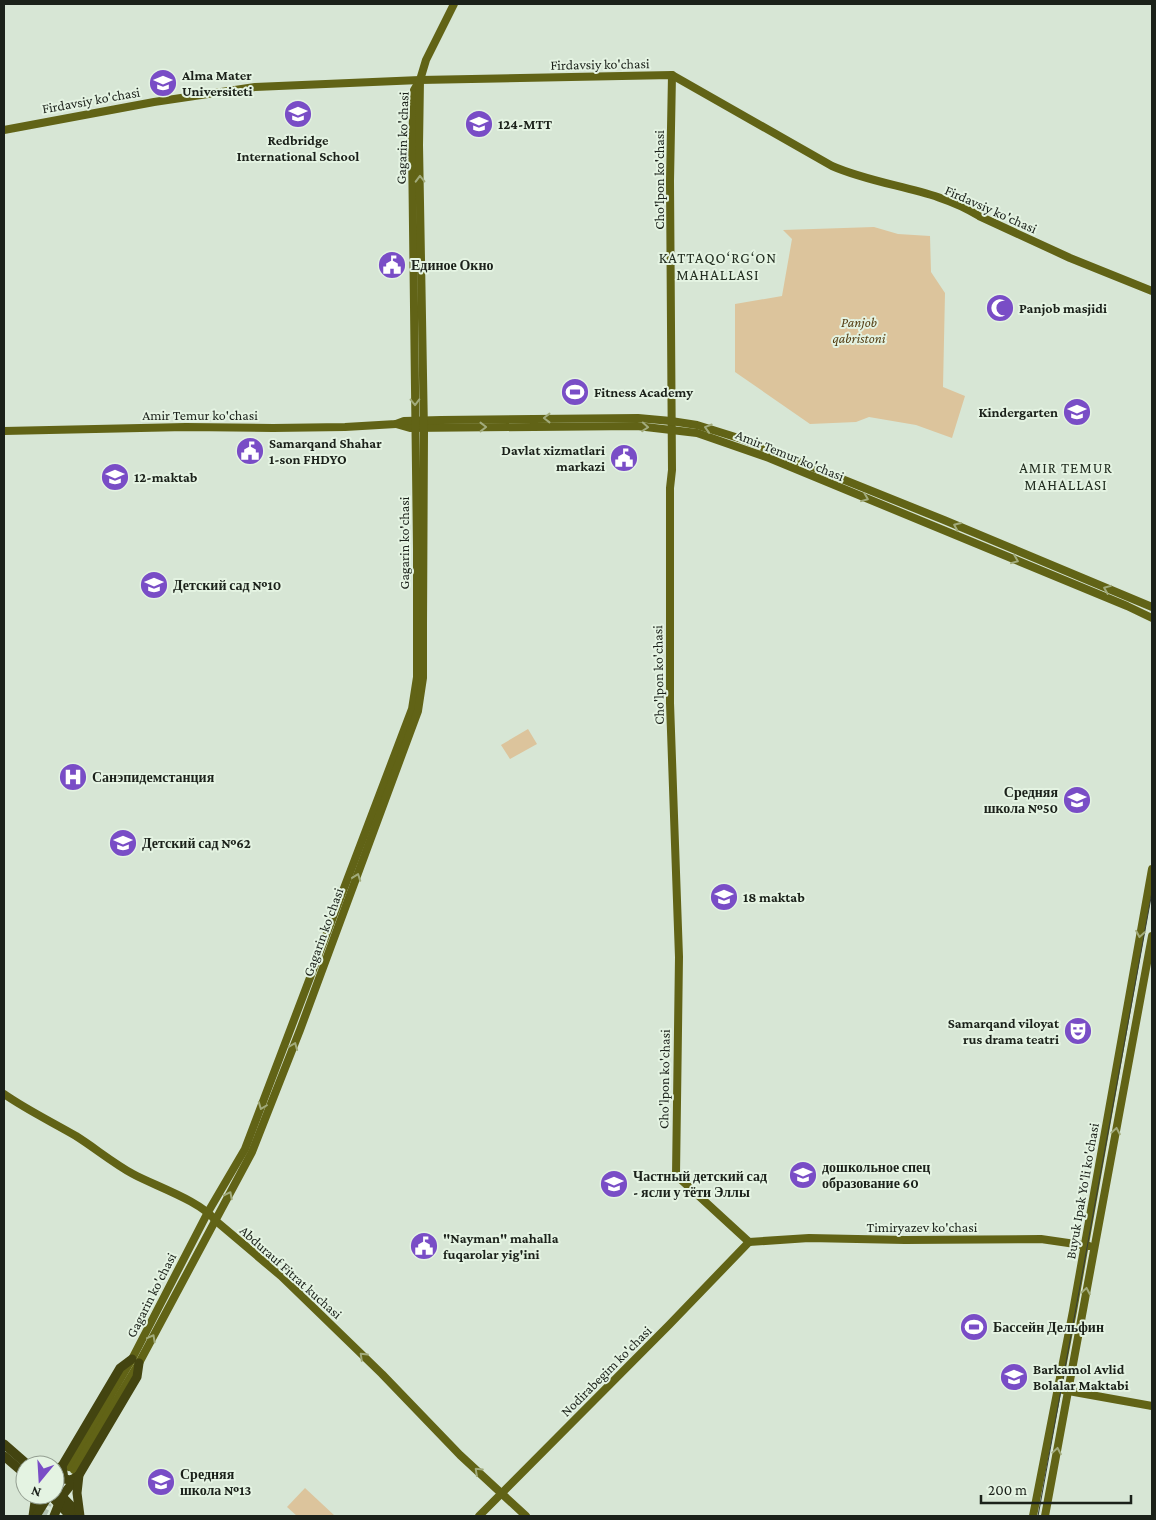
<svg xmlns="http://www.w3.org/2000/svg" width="1156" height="1520" font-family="'Crimson Pro',serif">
<rect width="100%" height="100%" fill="#d7e6d5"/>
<g fill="#dcc49c">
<path d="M 874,227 L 898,234 L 930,236 L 931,272 L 945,293 L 943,387 L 965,396 L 952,438 L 916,425 L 869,417 L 856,422 L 810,424 L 735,372 L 735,304 L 782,296 L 792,239 L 783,230 Z"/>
<path d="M 528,729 L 537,744 L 510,759 L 501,745 Z"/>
<path d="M 305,1488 L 335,1516 L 297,1516 L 287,1507 Z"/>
</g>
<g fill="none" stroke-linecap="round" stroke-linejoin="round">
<path stroke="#b1bfb0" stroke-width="8" stroke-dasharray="8 4" stroke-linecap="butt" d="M 42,1516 L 48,1503"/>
<g stroke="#616316" stroke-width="8">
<path d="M 672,75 L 670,181 L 672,470 L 670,488 L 670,703 L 679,957 L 676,1175 L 749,1242"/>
<path d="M 4,130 L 154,102 L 255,87 L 420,80 L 672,75 L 832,166 C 880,187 935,188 979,216 L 1070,258 L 1152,291"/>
<path d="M 396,424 L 410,428 L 637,426 L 697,433 L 769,458 L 1127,606 L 1152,618"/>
<path d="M 4,431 L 186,427 L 273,428 L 345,427 L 396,424 L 404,421 L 441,420 L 638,418 L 671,421 L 697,425 L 745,440 L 944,520 L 1152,607"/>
<path d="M 4,1094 C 27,1110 52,1122 76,1136 C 95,1148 113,1163 133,1174 C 155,1186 201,1201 216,1221 L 281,1276 L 382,1374 L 460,1455 L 526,1516"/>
<path d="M 749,1242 L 809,1238 L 905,1240 L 1041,1239 L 1089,1246"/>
<path d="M 1063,1390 L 1152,1406"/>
<path d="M 69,1467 L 132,1359 L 208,1212 L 245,1149 L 412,709 L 417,677 L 417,549 L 412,145 L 414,90 L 420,80"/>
<path d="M 74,1470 L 139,1363 L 252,1152 L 300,1030 L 418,711 L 423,678 L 423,624 L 424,432 L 419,145 L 420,80 L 426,60 L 454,4"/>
<path d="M 479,1516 L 669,1325 L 749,1242"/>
<path d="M 1033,1516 L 1073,1311 L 1152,869"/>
<path d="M 1045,1516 L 1152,936"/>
</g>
<g stroke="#434410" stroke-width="9">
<path d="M 4,1444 L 28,1465"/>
<path d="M 4,1456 L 25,1474"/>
<path d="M 62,1466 L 64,1479 L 71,1480 L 76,1477"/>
<path d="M 55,1470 L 62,1466 L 120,1368 L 132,1359"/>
<path d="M 55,1489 L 79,1514"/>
<path d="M 50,1495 L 70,1516"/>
<path d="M 33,1516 L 36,1495"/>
<path d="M 36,1516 L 49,1495"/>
<path d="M 54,1516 L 62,1496 L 79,1475"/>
<path d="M 80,1516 L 77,1493 L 79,1475 L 137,1377 L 139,1363"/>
</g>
<path stroke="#363e35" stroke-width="1" d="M 1038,1516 L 1152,892"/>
</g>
<defs><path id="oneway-chevron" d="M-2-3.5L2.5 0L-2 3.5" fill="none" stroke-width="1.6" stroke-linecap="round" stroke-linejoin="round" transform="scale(1.25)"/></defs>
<g stroke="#a2ab7c">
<use href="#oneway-chevron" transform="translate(420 179) rotate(-91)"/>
<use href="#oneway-chevron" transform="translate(415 402) rotate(89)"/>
<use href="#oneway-chevron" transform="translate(547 418) rotate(180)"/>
<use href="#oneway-chevron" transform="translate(483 427)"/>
<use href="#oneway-chevron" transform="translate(645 427) rotate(4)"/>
<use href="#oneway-chevron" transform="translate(708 428) rotate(-163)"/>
<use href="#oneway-chevron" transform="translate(865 498) rotate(22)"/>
<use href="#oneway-chevron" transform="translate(957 526) rotate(-157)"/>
<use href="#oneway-chevron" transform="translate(1015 560) rotate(22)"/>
<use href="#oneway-chevron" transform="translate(1107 589) rotate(-158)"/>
<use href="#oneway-chevron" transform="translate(357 877) rotate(-70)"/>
<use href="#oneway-chevron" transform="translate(1140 934) rotate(100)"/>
<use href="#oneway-chevron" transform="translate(294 1046) rotate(-68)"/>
<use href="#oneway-chevron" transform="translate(262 1106) rotate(111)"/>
<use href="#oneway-chevron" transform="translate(1116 1131) rotate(-80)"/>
<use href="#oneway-chevron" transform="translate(229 1195) rotate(-63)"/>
<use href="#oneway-chevron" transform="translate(1086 1291) rotate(-80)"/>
<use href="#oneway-chevron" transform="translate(152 1338) rotate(-62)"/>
<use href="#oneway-chevron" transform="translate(363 1356) rotate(-136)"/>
<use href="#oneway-chevron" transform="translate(1057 1451) rotate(-80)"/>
<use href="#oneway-chevron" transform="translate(478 1471) rotate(-137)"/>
</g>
<defs>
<symbol id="university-disc" viewBox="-11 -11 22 22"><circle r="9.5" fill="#794dc6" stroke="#e4f3e2"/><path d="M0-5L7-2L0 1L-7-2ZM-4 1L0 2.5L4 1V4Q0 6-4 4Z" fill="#fff"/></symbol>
<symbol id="school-disc" viewBox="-11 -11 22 22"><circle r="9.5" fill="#794dc6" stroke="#e4f3e2"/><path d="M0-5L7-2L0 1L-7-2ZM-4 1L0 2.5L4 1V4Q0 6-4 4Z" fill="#fff"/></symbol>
<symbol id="civic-disc" viewBox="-11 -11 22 22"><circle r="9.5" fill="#794dc6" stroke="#e4f3e2"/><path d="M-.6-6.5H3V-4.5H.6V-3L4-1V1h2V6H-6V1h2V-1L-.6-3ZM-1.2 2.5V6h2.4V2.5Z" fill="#fff"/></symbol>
<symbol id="mosque-disc" viewBox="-11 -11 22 22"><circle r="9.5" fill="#794dc6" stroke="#e4f3e2"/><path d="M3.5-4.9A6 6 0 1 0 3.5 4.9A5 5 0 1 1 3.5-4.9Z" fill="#fff"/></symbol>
<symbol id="stadium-disc" viewBox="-11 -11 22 22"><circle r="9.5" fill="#794dc6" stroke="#e4f3e2"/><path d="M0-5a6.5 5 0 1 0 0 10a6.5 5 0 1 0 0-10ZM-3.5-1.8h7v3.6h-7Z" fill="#fff"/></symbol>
<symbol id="hospital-disc" viewBox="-11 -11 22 22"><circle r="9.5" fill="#794dc6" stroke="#e4f3e2"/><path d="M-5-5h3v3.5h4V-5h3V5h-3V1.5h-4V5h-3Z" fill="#fff"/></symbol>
<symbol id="theatre-disc" viewBox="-11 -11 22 22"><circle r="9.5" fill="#794dc6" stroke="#e4f3e2"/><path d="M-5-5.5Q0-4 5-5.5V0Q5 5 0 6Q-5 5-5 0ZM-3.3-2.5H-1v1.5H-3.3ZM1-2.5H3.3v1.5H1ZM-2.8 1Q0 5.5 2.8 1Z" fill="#fff"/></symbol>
</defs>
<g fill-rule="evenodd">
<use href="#university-disc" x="147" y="67" width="32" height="32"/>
<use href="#school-disc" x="282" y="98" width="32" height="32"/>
<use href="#school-disc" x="463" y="108" width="32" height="32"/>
<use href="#civic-disc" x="376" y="249" width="32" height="32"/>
<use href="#mosque-disc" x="984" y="292" width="32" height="32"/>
<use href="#stadium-disc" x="559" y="376" width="32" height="32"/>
<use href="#school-disc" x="1061" y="396" width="32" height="32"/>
<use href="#civic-disc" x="234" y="435" width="32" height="32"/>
<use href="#civic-disc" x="608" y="442" width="32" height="32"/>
<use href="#school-disc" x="99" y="461" width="32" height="32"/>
<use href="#school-disc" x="138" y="569" width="32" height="32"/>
<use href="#hospital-disc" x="57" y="761" width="32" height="32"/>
<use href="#school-disc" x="1061" y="784" width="32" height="32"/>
<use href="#school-disc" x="107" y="827" width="32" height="32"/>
<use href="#school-disc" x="708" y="881" width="32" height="32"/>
<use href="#theatre-disc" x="1062" y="1015" width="32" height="32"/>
<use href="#school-disc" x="787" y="1159" width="32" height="32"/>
<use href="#school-disc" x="598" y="1168" width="32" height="32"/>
<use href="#civic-disc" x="408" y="1230" width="32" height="32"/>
<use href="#stadium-disc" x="958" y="1311" width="32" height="32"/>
<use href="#school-disc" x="998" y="1361" width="32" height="32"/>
<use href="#school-disc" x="145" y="1466" width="32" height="32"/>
</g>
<g text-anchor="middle" stroke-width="4" stroke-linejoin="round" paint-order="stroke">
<g font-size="14" fill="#1b211a" stroke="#e4f3e2">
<text transform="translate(600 64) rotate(-1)" y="5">Firdavsiy ko'chasi</text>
<text transform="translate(91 100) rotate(-10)" y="5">Firdavsiy ko'chasi</text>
<text transform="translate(402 138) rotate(-88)" y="5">Gagarin ko'chasi</text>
<text transform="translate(659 180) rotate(-90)" y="5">Cho'lpon ko'chasi</text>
<text transform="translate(991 209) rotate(24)" y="5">Firdavsiy ko'chasi</text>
<text x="200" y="420">Amir Temur ko'chasi</text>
<text transform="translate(790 455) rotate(22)" y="5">Amir Temur ko'chasi</text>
<text transform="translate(404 543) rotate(-90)" y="5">Gagarin ko'chasi</text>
<text transform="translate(658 675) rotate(-91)" y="5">Cho'lpon ko'chasi</text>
<text transform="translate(323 932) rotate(-70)" y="5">Gagarin ko'chasi</text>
<text transform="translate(664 1079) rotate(-89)" y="5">Cho'lpon ko'chasi</text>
<text transform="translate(1082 1191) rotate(-80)" y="5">Buyuk Ipak Yo'li ko'chasi</text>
<text x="922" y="1232">Timiryazev ko'chasi</text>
<text transform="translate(291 1272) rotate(42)" y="5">Abdurauf Fitrat kuchasi</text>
<text transform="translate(151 1295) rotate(-63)" y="5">Gagarin ko'chasi</text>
<text transform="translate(606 1371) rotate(-45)" y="5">Nodirabegim ko'chasi</text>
</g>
<g font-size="14" font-weight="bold" fill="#1b211a" stroke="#e4f3e2" text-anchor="start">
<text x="182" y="80">Alma Mater<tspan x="182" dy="16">Universiteti</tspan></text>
<text x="498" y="129">124-MTT</text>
<text x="298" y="145" text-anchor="middle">Redbridge<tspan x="298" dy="16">International School</tspan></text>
<text x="411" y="270">Единое Окно</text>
<text x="1019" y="313">Panjob masjidi</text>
<text x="594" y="397">Fitness Academy</text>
<text x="1058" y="417" text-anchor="end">Kindergarten</text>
<text x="269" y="448">Samarqand Shahar<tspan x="269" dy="16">1-son FHDYO</tspan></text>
<text x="605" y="455" text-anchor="end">Davlat xizmatlari<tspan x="605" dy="16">markazi</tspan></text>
<text x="134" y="482">12-maktab</text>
<text x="173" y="590">Детский сад №10</text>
<text x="92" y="782">Санэпидемстанция</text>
<text x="1058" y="797" text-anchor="end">Средняя<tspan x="1058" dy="16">школа №50</tspan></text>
<text x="142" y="848">Детский сад №62</text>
<text x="743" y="902">18 maktab</text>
<text x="1059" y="1028" text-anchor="end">Samarqand viloyat<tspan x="1059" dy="16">rus drama teatri</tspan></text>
<text x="822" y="1172">дошкольное спец<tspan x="822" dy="16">образование 60</tspan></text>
<text x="633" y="1181">Частный детский сад<tspan x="633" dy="16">- ясли у тёти Эллы</tspan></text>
<text x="443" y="1243">"Nayman" mahalla<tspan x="443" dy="16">fuqarolar yig'ini</tspan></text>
<text x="993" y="1332">Бассейн Дельфин</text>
<text x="1033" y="1374">Barkamol Avlid<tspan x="1033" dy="16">Bolalar Maktabi</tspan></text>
<text x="180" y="1479">Средняя<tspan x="180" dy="16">школа №13</tspan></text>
</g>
<g font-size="14" font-style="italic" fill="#553e13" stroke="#e4f3e2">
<text x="859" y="327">Panjob<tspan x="859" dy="16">qabristoni</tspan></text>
</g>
<g font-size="15" letter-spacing="1" fill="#232e21" stroke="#e4f3e2">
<text x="718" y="263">KATTAQO‘RG‘ON<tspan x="718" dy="17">MAHALLASI</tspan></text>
<text x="1066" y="473">AMIR TEMUR<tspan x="1066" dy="17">MAHALLASI</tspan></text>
</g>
</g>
<rect width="1156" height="1520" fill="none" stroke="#1b211a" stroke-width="10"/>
<g transform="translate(40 1480) rotate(198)"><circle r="24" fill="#e4f3e2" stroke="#949f92"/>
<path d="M0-4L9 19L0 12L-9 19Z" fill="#794dc6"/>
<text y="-8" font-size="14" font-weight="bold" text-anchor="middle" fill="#1b211a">N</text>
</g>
<path d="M981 1495v8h150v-8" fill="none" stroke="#1b211a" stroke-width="2.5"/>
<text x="988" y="1495" font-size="15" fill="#1b211a" stroke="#e4f3e2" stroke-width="4" paint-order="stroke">200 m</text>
</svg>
